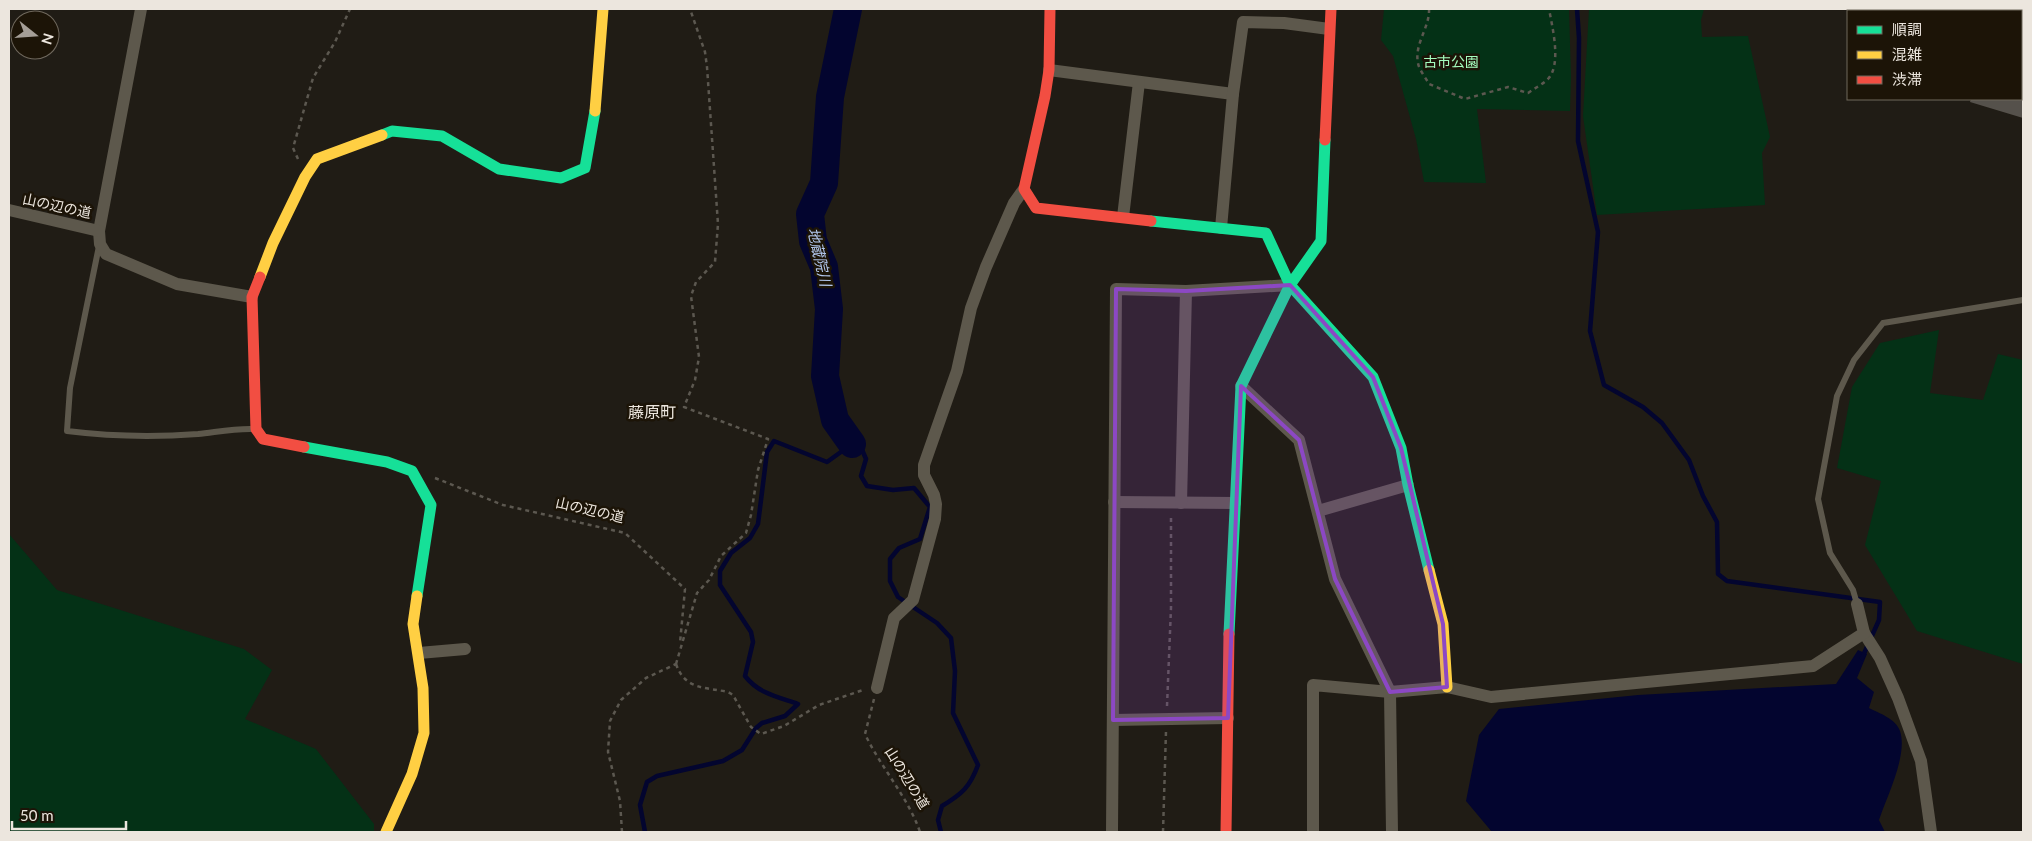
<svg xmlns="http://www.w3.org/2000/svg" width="2032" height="841" font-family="Lato,'Noto Sans JP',sans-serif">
<rect width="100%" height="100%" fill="#201c15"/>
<g fill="#043116">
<path d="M 1384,9 L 1569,9 L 1571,77 L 1570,111 L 1477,109 L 1486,183 L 1424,182 L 1416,139 L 1393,56 L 1381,40 Z"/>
<path d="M 1589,9 L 1704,9 L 1701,20 L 1702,37 L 1748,36 L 1770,137 L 1762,153 L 1765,205 L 1597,215 L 1583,116 Z"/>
<path d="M 1939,330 L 1930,393 L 1983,400 L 1998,354 L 2023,360 L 2023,664 L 1917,631 L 1865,545 L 1881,481 L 1837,468 L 1852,387 L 1880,343 Z"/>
<path d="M 9,534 L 57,590 L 244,649 L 272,670 L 245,719 L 316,749 L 374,824 L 374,832 L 9,832 Z"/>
</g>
<path fill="#03052f" d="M 1858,650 L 1867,654 L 1857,678 L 1874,692 L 1869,708 C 1879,713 1896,719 1900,731 C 1908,755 1887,796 1879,820 L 1885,832 L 1492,832 L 1466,801 L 1479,735 L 1499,709 L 1638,695 L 1836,684 Z"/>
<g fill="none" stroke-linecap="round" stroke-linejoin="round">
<g stroke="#03052f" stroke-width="4.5">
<path d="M 1577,9 L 1579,38 L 1578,141 L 1598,232 L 1590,331 L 1604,385 L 1643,407 L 1662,423 L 1689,460 L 1703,496 L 1717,522 L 1718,574 L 1727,581 L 1880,602 L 1879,620 L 1862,658"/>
<path d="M 645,832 L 640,805 L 647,782 L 657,776 L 723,761 L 742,750 L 756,728 L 762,723 L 785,716 L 798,704 C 778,697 759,694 745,676 L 753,642 L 751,632 L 720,585 L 720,571 L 731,553 L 750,538 L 758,524 L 767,452 L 774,441 L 827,462 L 852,444 L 860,445 L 866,459 L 861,476 L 867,486 L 893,490 L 914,488 L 930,507 L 920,539 L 899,548 L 890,559 L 890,581 L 898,597 L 937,623 L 951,638 L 955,671 L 953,713 L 978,765 C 970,787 962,794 942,806 L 938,820 L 941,832"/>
</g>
<path stroke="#03052f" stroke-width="28" d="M 848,9 L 830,97 L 824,183 L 810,214 L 813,241 L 824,267 L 829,309 L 825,376 L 835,420 L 852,444"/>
</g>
<path fill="#55514b" d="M 1971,99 L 2023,99 L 2023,118 L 1970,102 Z"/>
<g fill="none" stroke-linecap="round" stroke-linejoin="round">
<g stroke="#5c5850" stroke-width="2.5" stroke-dasharray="4 4" stroke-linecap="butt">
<path d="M 1429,9 C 1430,27 1414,44 1418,63 C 1419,70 1426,78 1429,84 L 1465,99 L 1508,87 L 1528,93 C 1535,88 1543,84 1548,79 C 1562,64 1552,26 1549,9"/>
<path d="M 298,159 L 293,148 L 313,78 L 335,42 L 350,9"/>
<path d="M 435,478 L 503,505 L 625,533 L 685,589 L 680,643"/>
<path d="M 676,664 L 697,593 L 709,580 L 721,556 L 746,533 L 751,515 L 758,470 L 768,439 L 684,407 L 695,380 L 699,357 L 691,296 L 696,282 L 715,262 L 718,224 L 707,67 L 705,52 L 690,9"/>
<path d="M 676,664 C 685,690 705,687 728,692 L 733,695 L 751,727 L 761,734 L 784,726 L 819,705 L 863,690"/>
<path d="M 874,699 L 865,734 C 881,768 908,797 920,832"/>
<path d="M 1167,706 L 1171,608 L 1171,516"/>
<path d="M 622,832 L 620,801 L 608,752 L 610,721 L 621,700 L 646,678 L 676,664"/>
<path d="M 1163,832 L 1166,731"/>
</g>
<g stroke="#5d584c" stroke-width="6">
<path d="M 99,246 L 70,388 L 67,431 C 107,436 157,437 198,434 C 217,432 235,428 255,429"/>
<path d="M 1857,604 L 1853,590 L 1830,553 L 1818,499 L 1837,396 L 1854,360 L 1883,323 L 2023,300"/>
</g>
<g stroke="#5d584c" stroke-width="12">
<path d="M 141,9 L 99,231 L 100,244 L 106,254 L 177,284 L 252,297"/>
<path d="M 1049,70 L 1233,94"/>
<path d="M 9,210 L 99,231"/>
<path d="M 1123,217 L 1139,82"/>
<path d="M 1221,228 L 1233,94 L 1243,22 L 1284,23 L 1329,29"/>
<path d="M 1241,386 L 1299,440 L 1335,579 L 1390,692 L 1392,832"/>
<path d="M 1114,502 L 1235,503"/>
<path d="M 1181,503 L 1186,291"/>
<path d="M 1318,511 L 1408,485"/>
<path d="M 1864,633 L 1880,658 L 1898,698 L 1921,761 L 1931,832"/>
<path d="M 419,653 L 465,649"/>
<path d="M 877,688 L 894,618 L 913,600 L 935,519 L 936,504 L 934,495 L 924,475 L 924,465 L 957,371 L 971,308 L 986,267 L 1014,203 L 1024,189"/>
<path d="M 1113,720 L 1228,718"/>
<path d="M 1112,832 L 1116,289 L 1186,291 L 1290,285"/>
<path d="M 1313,832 L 1313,685 L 1390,692 L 1447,687 L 1491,697 L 1813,666 L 1864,633 L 1857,604"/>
</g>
<g stroke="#16e098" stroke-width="11">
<path d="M 382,135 L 392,131 L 442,136 L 499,169 L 561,178 L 585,168 L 595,111"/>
<path d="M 1151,221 L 1266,233 L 1290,285 L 1373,377 L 1401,448 L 1408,485 L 1429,570"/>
<path d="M 304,447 L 387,462 L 412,471 L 431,505 L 417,596"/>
<path d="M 1229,634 L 1241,386 L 1290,285 L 1321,241 L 1325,140"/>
</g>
<g stroke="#ffcf43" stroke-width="11">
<path d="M 595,111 L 603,9"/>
<path d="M 260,277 L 273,243 L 305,177 L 317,159 L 382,135"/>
<path d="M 1429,570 L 1443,624 L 1447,687"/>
<path d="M 386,832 L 412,774 L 424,733 L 423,688 L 413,624 L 417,596"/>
</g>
<g stroke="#f24e42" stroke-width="11">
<path d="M 1050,9 L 1049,70 L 1045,96 L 1024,189 L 1036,208 L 1151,221"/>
<path d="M 1325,140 L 1331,9"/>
<path d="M 260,277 L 252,297 L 256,429 L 263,439 L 304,447"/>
<path d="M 1226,832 L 1229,634"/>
</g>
</g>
<path fill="#8c48c4" fill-opacity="0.2" stroke="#8c48c4" stroke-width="4" stroke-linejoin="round" d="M 1290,285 L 1373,377 L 1401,448 L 1443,624 L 1447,687 L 1390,692 L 1335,579 L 1299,440 L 1241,386 L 1228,718 L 1113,720 L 1116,289 L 1186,291 Z"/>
<g text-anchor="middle" stroke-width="5" stroke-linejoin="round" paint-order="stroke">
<g font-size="14" fill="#a4fcbe" stroke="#1c1407">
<text x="1451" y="67">古市公園</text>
</g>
<g font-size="14" fill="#ece6de" stroke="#1c1407">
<text transform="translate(57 206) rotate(12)" y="5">山の辺の道</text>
<text transform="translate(590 510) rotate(13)" y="5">山の辺の道</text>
<text transform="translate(907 778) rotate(58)" y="5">山の辺の道</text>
</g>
<g font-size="15" font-style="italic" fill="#b3c8ef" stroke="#1c1407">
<text transform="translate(819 257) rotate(77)" y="5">地蔵院川</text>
</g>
<g font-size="16" fill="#ece6de" stroke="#1c1407">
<text x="652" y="418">藤原町</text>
</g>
</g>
<rect width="2032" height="841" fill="none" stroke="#ece6de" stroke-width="20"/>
<rect x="1847" y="10" width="175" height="90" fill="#1c1407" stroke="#6f685d"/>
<rect x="1857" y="26" width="25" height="8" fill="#16e098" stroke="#6f685d"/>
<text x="1892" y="35" font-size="15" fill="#ece6de">順調</text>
<rect x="1857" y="51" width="25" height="8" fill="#ffcf43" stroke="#6f685d"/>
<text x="1892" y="60" font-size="15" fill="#ece6de">混雑</text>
<rect x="1857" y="76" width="25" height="8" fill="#f24e42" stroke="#6f685d"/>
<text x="1892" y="85" font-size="15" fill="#ece6de">渋滞</text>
<g transform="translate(35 35) rotate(107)"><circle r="24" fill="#1c1407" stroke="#6f685d"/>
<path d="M0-4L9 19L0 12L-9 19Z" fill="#a59f98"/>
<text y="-8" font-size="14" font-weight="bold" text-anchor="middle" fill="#ece6de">N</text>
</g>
<path d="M12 821v8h114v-8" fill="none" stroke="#ece6de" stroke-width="2.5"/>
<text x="20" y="821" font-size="15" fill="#ece6de" stroke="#1c1407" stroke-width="4" paint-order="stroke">50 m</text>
</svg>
